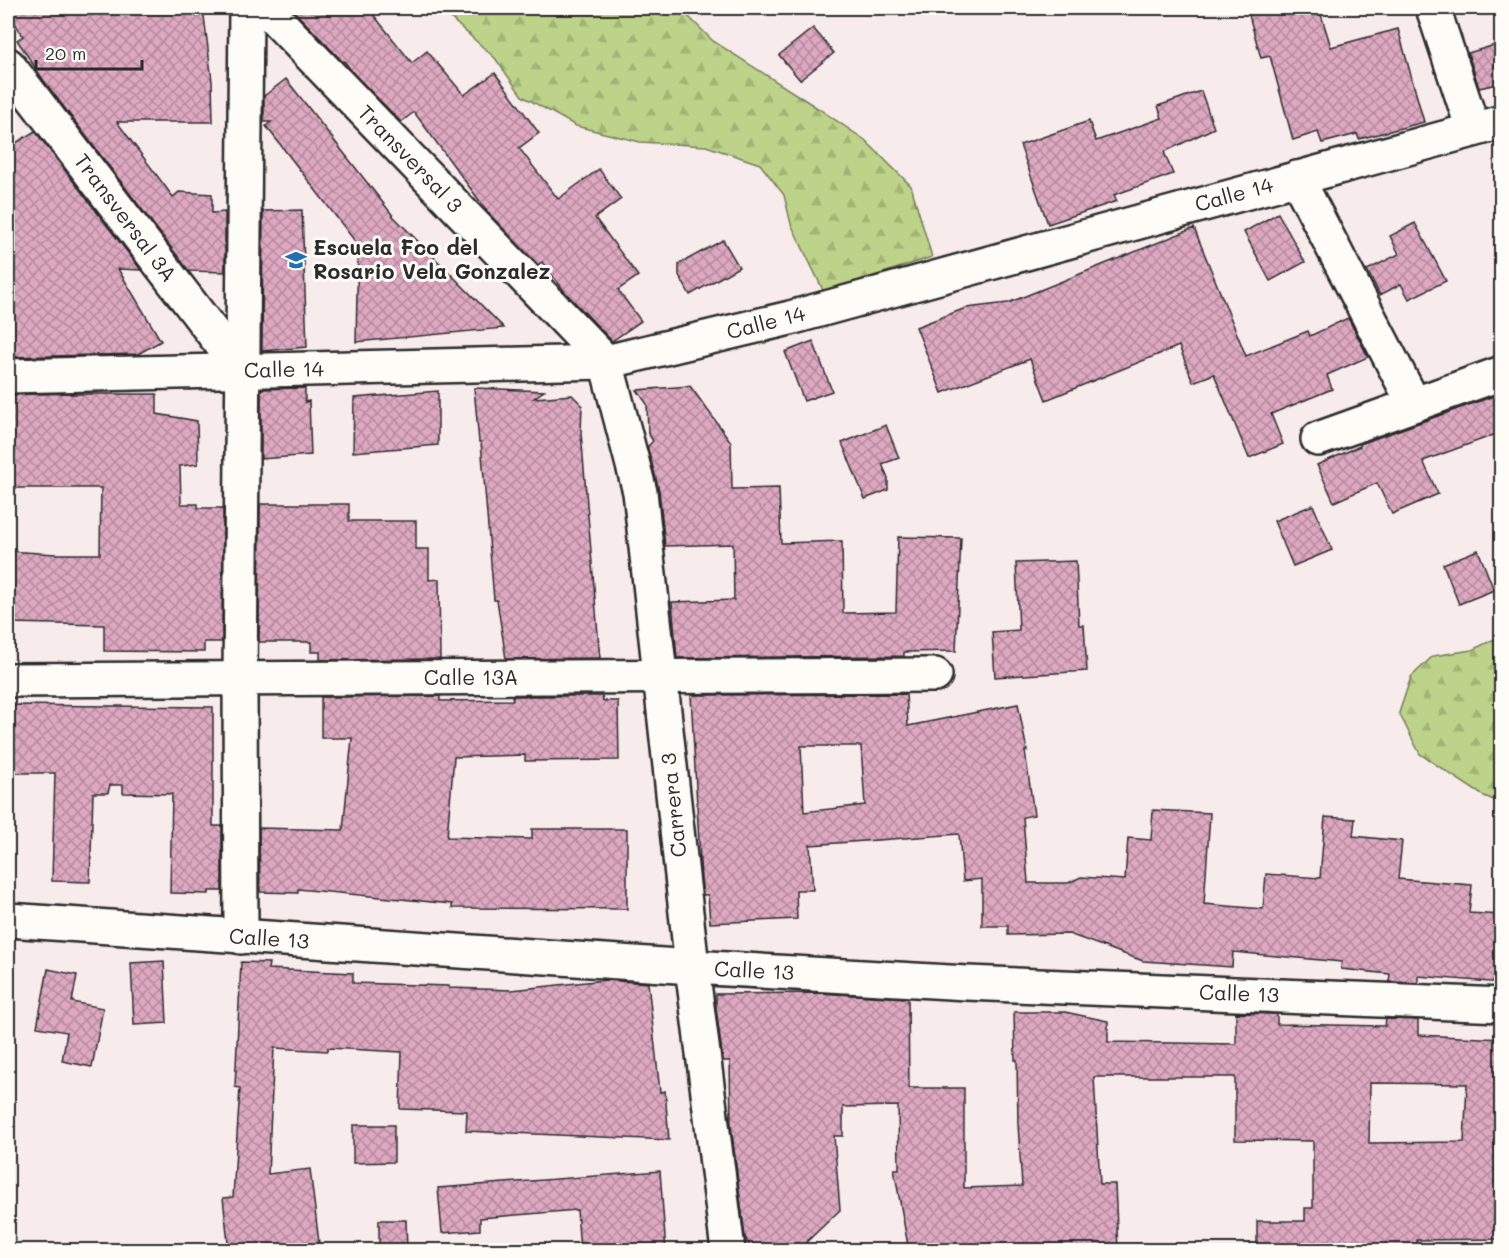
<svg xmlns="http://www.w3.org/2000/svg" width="1509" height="1258" font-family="Mali,sans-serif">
<defs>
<pattern id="forest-firs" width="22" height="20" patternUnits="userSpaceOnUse" patternTransform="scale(1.5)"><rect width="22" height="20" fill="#bdd389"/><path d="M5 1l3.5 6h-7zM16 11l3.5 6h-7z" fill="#a3b576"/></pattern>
<pattern id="building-cross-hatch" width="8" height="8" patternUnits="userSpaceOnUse" patternTransform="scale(1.5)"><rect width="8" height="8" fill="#dea8c1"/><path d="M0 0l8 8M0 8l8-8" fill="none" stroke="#b4899d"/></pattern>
</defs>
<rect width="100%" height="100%" fill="#f7ebec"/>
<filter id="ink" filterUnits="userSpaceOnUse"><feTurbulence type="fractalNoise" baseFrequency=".0167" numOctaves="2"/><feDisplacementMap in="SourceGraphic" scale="12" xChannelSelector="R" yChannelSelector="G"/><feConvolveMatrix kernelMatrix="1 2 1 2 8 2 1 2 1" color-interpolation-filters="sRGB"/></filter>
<g filter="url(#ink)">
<g fill="url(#forest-firs)" stroke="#747f5a" stroke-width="1.5">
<path d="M 433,8 L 680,8 L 713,41 L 819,109 L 865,140 L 911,186 L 932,257 L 824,292 L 791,224 L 784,195 L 760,164 L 706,146 L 640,142 L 576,126 L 522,96 L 495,58 L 447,15 Z"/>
<path d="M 1501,636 L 1501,803 L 1482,795 L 1420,754 L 1399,713 L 1411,677 L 1433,656 L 1472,650 Z"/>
</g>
<g fill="url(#building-cross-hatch)" stroke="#2b2b2b" stroke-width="1.5" fill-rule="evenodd">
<path d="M 8,8 L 203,8 L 212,81 L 213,122 L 117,122 L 173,197 L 179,192 L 212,194 L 212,213 L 225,212 L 225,272 L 189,271 L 44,81 L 17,40 L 23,36 L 8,12 Z"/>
<path d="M 291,8 L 368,8 L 412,63 L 427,51 L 464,95 L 495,73 L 539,133 L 519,148 L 558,199 L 599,169 L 621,199 L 595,218 L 638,276 L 618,290 L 641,321 L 612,341 L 565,292 L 542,262 L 538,265 L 490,215 L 414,112 L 401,122 L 354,74 L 344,61 L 343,62 Z"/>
<path d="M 1247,8 L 1319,8 L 1331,47 L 1398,29 L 1424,122 L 1359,139 L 1357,134 L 1322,143 L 1318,132 L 1293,140 L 1270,56 L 1261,58 Z"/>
<path d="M 813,28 L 834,53 L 800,80 L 779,55 Z"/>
<path d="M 1502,43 L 1502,83 L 1479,88 L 1468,53 Z"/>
<path d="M 286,79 L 394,217 L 504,328 L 356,342 L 358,245 L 266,126 L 271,122 L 264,122 L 264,96 Z"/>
<path d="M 1201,91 L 1214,128 L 1164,152 L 1173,174 L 1114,195 L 1117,201 L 1048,224 L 1020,145 L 1089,121 L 1096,141 L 1162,118 L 1158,106 Z"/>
<path d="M 35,131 L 141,270 L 118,269 L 161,341 L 138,354 L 8,357 L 8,148 Z"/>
<path d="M 302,210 L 307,347 L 262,351 L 263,211 Z"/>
<path d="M 1278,213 L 1305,262 L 1270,281 L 1244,232 Z"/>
<path d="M 1415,223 L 1446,281 L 1409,299 L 1401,284 L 1380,295 L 1367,270 L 1399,254 L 1390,236 Z"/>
<path d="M 1194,228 L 1246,356 L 1308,331 L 1310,336 L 1348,318 L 1368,357 L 1327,375 L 1332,389 L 1271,414 L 1283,444 L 1249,458 L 1214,374 L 1193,382 L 1179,346 L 1046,400 L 1030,359 L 942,393 L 916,327 L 966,308 L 1008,303 Z"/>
<path d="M 723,240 L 739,267 L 690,295 L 679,275 L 679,264 Z"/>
<path d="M 813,341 L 832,391 L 804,401 L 785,352 Z"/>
<path d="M 690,386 L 731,442 L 732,489 L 779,488 L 781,543 L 842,541 L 843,613 L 896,612 L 898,537 L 961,538 L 956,651 L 904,652 L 904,656 L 677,658 L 672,602 L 734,600 L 733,544 L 665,546 L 659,490 L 648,449 L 648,446 L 653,441 L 648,433 L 647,404 L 637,390 Z"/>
<path d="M 305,388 L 305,402 L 309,401 L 311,455 L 261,459 L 261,389 Z"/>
<path d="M 474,388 L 544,391 L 534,398 L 572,395 L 582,405 L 581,433 L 600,658 L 506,659 L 497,600 L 494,600 L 481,442 L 479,442 Z"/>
<path d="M 438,391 L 438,445 L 353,452 L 354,398 Z"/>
<path d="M 72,393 L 71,394 L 157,394 L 157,414 L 197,421 L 198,464 L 180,466 L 181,504 L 198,504 L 198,508 L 223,508 L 222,642 L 204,642 L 204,652 L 104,651 L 104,625 L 8,623 L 8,551 L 56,554 L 100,554 L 101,488 L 8,488 L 8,395 Z"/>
<path d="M 1502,393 L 1502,432 L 1423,461 L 1438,494 L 1392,514 L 1377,483 L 1334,502 L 1317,465 L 1360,446 L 1360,444 Z"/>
<path d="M 886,425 L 899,458 L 882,464 L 888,478 L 888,490 L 865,499 L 842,443 Z"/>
<path d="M 260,504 L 349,504 L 349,521 L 416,521 L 416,549 L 429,549 L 429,580 L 439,579 L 440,659 L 320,660 L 320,652 L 311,652 L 311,642 L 259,642 Z"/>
<path d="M 1313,505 L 1332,550 L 1293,566 L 1274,521 Z"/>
<path d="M 1478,550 L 1494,590 L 1459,604 L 1443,564 Z"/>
<path d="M 1076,561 L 1079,625 L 1084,625 L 1087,671 L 995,677 L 992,632 L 1019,630 L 1016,563 Z"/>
<path d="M 906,694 L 908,726 L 1018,704 L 1027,751 L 1025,751 L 1034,815 L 1023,817 L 1028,883 L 1068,883 L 1081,877 L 1125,880 L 1128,838 L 1151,840 L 1153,810 L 1210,813 L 1204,904 L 1263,909 L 1266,874 L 1320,878 L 1325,817 L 1355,819 L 1353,836 L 1402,841 L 1398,879 L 1472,885 L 1469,913 L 1502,915 L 1502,983 L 1418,976 L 1418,983 L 1389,982 L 1390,974 L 1341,969 L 1342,962 L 1233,952 L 1232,967 L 1143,961 L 1069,934 L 1008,935 L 1008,926 L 982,926 L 982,879 L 963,881 L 959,834 L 810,845 L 813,890 L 796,890 L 797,919 L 710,923 L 708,895 L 703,895 L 701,879 L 691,695 ZM 801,746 L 861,746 L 865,805 L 804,812 Z"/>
<path d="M 440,696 L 440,701 L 513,700 L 512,696 L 602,696 L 603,701 L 618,701 L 619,760 L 525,761 L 525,755 L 454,757 L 447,837 L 532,839 L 532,829 L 627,829 L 627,909 L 452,908 L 452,904 L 298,889 L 298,893 L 260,892 L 259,828 L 343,830 L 352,738 L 321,738 L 321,697 Z"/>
<path d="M 8,705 L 213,707 L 213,826 L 222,826 L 222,891 L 209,891 L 209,894 L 170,893 L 172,794 L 123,793 L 123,785 L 110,785 L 108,793 L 93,793 L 90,882 L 52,881 L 55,773 L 8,773 Z"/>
<path d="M 164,961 L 167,1023 L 134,1025 L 131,963 Z"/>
<path d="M 241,962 L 269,963 L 268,969 L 353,973 L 353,983 L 449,986 L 449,988 L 512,990 L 605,980 L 648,983 L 660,1092 L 665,1091 L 669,1140 L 466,1131 L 467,1111 L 400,1109 L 402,1052 L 328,1048 L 328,1051 L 274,1048 L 268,1174 L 310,1169 L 320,1251 L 229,1251 L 223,1198 L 233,1197 L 240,1088 L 235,1087 Z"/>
<path d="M 48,969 L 77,975 L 72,1002 L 103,1008 L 92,1067 L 62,1061 L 67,1032 L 37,1027 Z"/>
<path d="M 818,993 L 908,998 L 909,1088 L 964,1088 L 964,1188 L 1022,1186 L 1018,1124 L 1017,1060 L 1015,1060 L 1014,1012 L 1065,1012 L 1108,1021 L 1108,1042 L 1236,1044 L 1236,1013 L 1277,1014 L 1277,1024 L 1385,1026 L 1386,1019 L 1418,1020 L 1418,1035 L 1502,1039 L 1502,1239 L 1417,1240 L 1417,1251 L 1257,1251 L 1257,1221 L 1305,1221 L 1305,1208 L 1313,1208 L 1313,1141 L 1235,1140 L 1235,1077 L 1094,1077 L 1100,1184 L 1115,1184 L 1118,1251 L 909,1251 L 894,1169 L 899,1169 L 898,1106 L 843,1107 L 843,1136 L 834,1136 L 840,1210 L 797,1251 L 752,1251 L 745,1237 L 731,1125 L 730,1061 L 723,1061 L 716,1008 L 716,994 ZM 1370,1083 L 1467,1084 L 1464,1142 L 1369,1143 Z"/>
<path d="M 353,1125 L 394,1125 L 394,1162 L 353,1163 Z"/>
<path d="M 660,1171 L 666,1251 L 580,1251 L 577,1210 L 480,1218 L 480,1230 L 442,1233 L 438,1188 Z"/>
<path d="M 379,1220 L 406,1220 L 407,1251 L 379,1251 Z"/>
</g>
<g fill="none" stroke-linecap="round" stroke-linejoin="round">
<defs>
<g id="minor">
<path d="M 265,8 L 606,362 L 640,492 L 692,967 L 728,1250"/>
<path d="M 1433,8 L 1473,129"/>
<path d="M 8,65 L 242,371"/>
<path d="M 1297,178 L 1414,404"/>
<path d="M 8,376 L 606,362 L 790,318 L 1502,122"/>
<path d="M 1318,439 L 1502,373"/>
<path d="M 8,680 L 935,675"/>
<path d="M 8,920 L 692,967 L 967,983 L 1502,1005"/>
<path d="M 241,937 L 240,679 L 246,8"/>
</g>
</defs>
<use href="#minor" stroke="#2b2b2b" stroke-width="38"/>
<use href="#minor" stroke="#fdfcf7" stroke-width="33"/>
</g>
</g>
<defs>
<symbol id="school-bare" viewBox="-9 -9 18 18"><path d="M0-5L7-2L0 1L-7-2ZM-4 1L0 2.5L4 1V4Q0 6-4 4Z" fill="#1f6fb2" stroke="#fdfcf7" stroke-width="2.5" paint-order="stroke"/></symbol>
</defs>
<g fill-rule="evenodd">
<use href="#school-bare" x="281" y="245" width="30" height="30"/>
</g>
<g text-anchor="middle" stroke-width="6" stroke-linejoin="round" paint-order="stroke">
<g font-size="21" fill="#2b2b2b" stroke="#fdfcf7">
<text transform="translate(410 159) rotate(46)" y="7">Transversal 3</text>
<text transform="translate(1234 195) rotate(-15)" y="7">Calle 14</text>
<text transform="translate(125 218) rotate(53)" y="7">Transversal 3A</text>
<text transform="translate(766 323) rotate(-14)" y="7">Calle 14</text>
<text transform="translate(284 370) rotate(-1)" y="7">Calle 14</text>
<text x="471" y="685">Calle 13A</text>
<text transform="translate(674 805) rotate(-96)" y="7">Carrera 3</text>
<text transform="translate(269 939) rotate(4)" y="7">Calle 13</text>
<text transform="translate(754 971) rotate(3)" y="7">Calle 13</text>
<text transform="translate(1239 994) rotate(2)" y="7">Calle 13</text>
</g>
<g font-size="21" font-weight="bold" fill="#2b2b2b" stroke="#fdfcf7" text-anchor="start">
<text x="313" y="255">Escuela Fco del<tspan x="313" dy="24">Rosario Vela Gonzalez</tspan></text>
</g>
</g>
<rect width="1509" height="1258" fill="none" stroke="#fdfcf7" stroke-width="30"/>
<rect x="15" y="15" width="1479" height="1228" fill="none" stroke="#2b2b2b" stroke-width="2" filter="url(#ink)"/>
<path d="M36 60v9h106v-9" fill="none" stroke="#2b2b2b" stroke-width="3"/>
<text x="45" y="60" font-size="18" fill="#2b2b2b" stroke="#fdfcf7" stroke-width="4.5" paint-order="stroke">20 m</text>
</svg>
